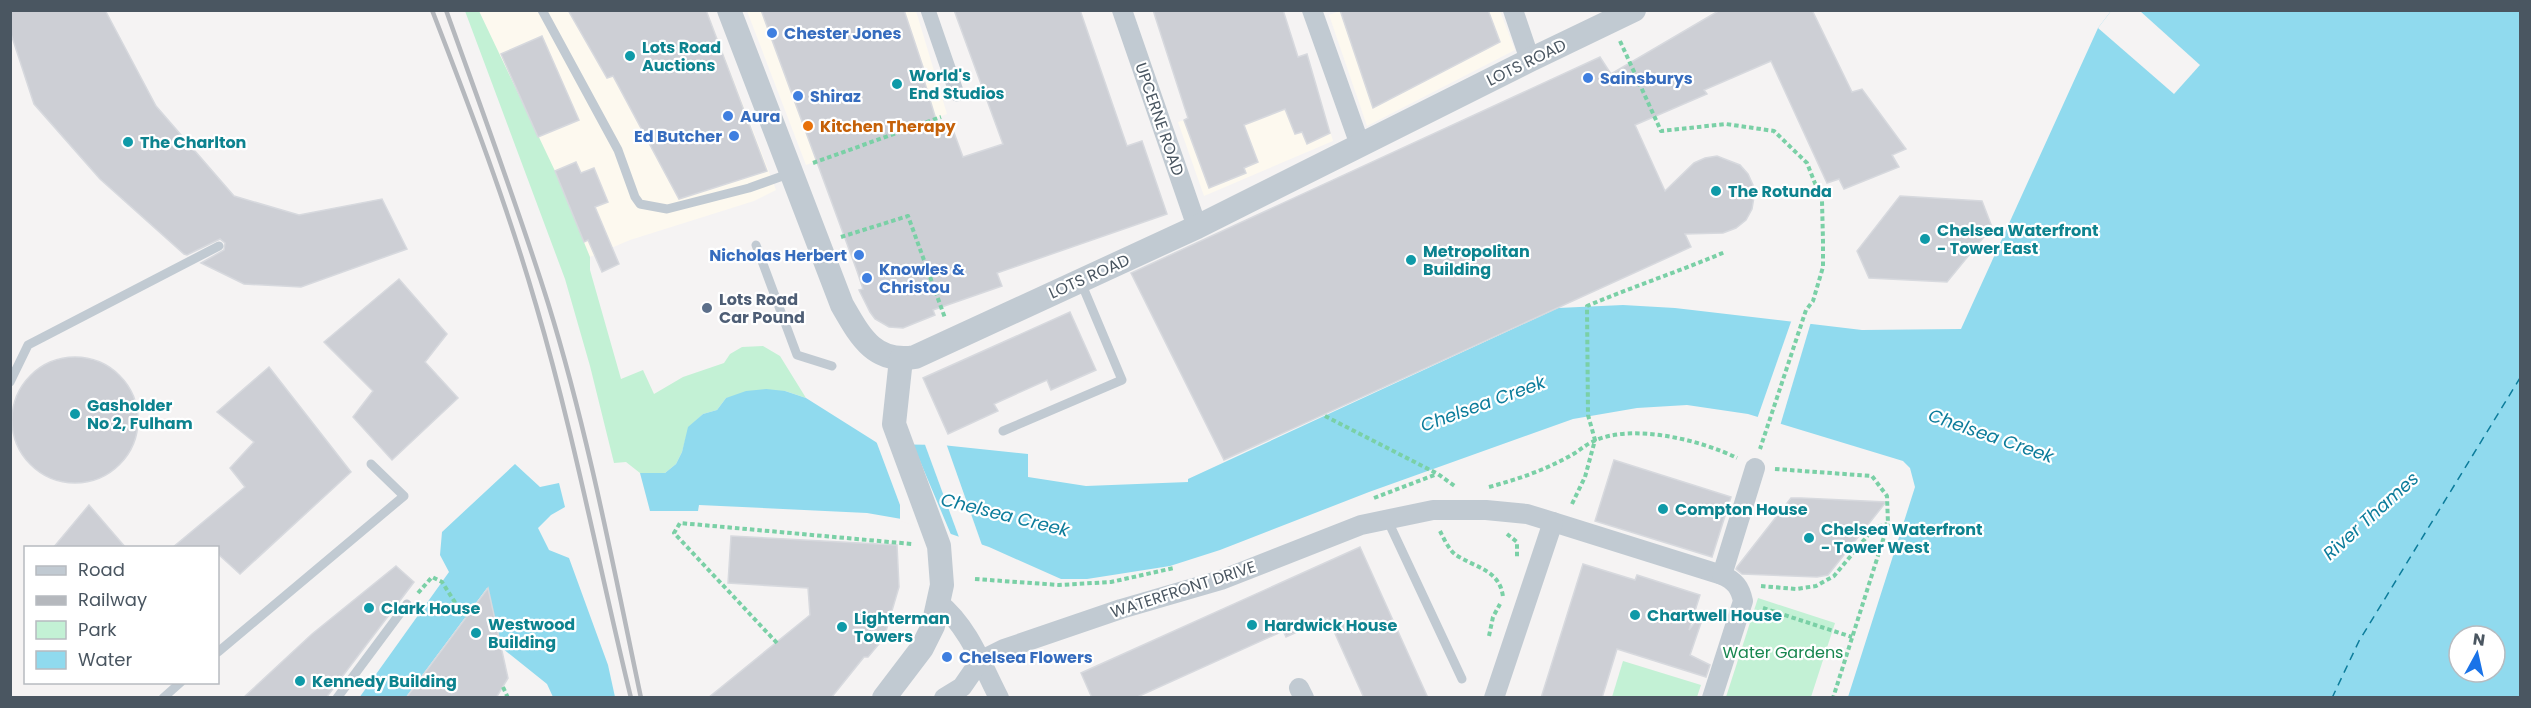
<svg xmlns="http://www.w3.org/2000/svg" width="2531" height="708" font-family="Poppins,sans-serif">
<rect width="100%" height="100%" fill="#f5f3f3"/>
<g fill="#fdf9ef">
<path d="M 1342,10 L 1500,11 L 1515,50 L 1367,126 L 1329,15 Z"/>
<path d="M 479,11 L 707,11 L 776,190 L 754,201 L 630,240 L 590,257 Z"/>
<path d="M 747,11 L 916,11 L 947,114 L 806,165 Z"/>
<path d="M 1307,54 L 1333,141 L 1204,196 L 1178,122 L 1249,100 L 1241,75 Z"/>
</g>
<g fill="#c3f1d5">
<path d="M 465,11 L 479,11 L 555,171 L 590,257 L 590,270 L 621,379 L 643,370 L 654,394 L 683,377 L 724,363 L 730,354 L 742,347 L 763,346 L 780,356 L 806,398 L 785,391 L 726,398 L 717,410 L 703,414 L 689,427 L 682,452 L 676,464 L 665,473 L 640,473 L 626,462 L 614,463 L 590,366 L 565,279 Z"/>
<path d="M 1758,598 L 1835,623 L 1811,697 L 1726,697 Z"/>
<path d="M 1623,661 L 1701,685 L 1697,697 L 1612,697 Z"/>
</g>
<g fill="#90daee" fill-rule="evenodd">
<path d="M 2111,11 L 2520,11 L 2520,697 L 1848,697 L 1915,487 L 1910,468 L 1903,461 L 1748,414 L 1687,405 L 1637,408 L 1573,419 L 1369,492 L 1220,550 L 1170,566 L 1087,579 L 1061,579 L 989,547 L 913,521 L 867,513 L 699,505 L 698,511 L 650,511 L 640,473 L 665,473 L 676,464 L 682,452 L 688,427 L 703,414 L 717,410 L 726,398 L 746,391 L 766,389 L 785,391 L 806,398 L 879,444 L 942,445 L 1028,454 L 1028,477 L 1086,486 L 1188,482 L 1188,479 L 1558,308 L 1623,305 L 1675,308 L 1862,330 L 1961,329 L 2098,28 ZM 2459,636 L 2495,636 L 2495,672 L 2459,672 Z"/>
<path d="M 515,464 L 540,487 L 559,483 L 565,507 L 551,515 L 538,528 L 549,550 L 569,558 L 608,665 L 615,697 L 553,697 L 547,684 L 502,648 L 487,588 L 406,697 L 359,698 L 449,572 L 440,555 L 442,532 Z"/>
</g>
<g fill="#f5f3f3">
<path d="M 2111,11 L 2140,11 L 2200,65 L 2174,94 L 2098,28 Z"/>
<path d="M 1792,319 L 1811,322 L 1780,426 L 1757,419 Z"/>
<path d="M 875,438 L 880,441 L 912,442 L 952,537 L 900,521 L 900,505 Z"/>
<path d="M 924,442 L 946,443 L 983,548 L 960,540 Z"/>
</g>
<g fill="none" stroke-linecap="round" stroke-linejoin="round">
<path stroke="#0c7c9b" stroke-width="1.5" stroke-dasharray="8 6" stroke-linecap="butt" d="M 2332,698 L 2359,641 L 2520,378"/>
</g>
<g fill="#cdcfd5" stroke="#d7d9de" stroke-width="1.5">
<path d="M 10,10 L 105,10 L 156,106 L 234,196 L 299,215 L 382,199 L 407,249 L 301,287 L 244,284 L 201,263 L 224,250 L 225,243 L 220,239 L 187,255 L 184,254 L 100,179 L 34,104 L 10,31 Z"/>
<path d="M 568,10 L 706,10 L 767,171 L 679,199 L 613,76 L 607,78 Z"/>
<path d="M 761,10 L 904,10 L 927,79 L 924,80 L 938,126 L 950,122 L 963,157 L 1003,144 L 954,10 L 1080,10 L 1127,146 L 1142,141 L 1167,214 L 997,273 L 1002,286 L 933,310 L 935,315 L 903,328 L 889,327 L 875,319 L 870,312 L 859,290 L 863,289 L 857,271 Z"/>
<path d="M 1153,10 L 1283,10 L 1298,57 L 1307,54 L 1330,133 L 1307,144 L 1302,132 L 1295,134 L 1285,109 L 1244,125 L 1258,162 L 1244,168 L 1246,173 L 1209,188 L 1184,120 L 1188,118 Z"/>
<path d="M 1340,10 L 1488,10 L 1500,42 L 1373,108 Z"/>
<path d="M 1720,10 L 1812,10 L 1852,92 L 1862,89 L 1906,149 L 1892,155 L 1899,167 L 1844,189 L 1839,179 L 1827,183 L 1771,61 L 1704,90 L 1707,94 L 1635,125 L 1665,191 L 1694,163 L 1705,158 L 1717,156 L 1740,165 L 1748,174 L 1753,185 L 1754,197 L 1752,209 L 1746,220 L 1736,228 L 1723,233 L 1685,234 L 1691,247 L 1224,460 L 1131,273 L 1600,57 L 1611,74 Z"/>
<path d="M 542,36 L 579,120 L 538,137 L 501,54 Z"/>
<path d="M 576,162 L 581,173 L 594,168 L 608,202 L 595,207 L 619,264 L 602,272 L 588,240 L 584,242 L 555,171 Z"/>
<path d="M 1900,196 L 1982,201 L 1992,227 L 1947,282 L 1869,278 L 1857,251 Z"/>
<path d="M 399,279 L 447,334 L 425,362 L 458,398 L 392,460 L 353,417 L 373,391 L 324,342 Z"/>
<path d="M 1070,312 L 1096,370 L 1051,390 L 1047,380 L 994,404 L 998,411 L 948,434 L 923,378 Z"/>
<circle cx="75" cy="420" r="63"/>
<path d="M 269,367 L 351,472 L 240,574 L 218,554 L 218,548 L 172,548 L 245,487 L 230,468 L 254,442 L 217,412 Z"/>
<path d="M 1614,460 L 1731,497 L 1712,557 L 1595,521 Z"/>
<path d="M 1791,498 L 1801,498 L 1886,502 L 1828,575 L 1817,577 L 1742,574 L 1736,569 L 1737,567 Z"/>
<path d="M 89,505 L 126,548 L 53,548 Z"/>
<path d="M 731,536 L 897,545 L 899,587 L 884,638 L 868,657 L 864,657 L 831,698 L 708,698 L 810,615 L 808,588 L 728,583 Z"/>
<path d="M 1360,547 L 1428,698 L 1364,698 L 1328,618 L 1286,637 L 1283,631 L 1135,698 L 1092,698 L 1081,673 Z"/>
<path d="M 1583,564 L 1635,580 L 1637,575 L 1700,595 L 1689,630 L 1700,615 L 1703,617 L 1690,655 L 1710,665 L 1706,677 L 1617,649 L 1602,698 L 1541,698 Z"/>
<path d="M 396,566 L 414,582 L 326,698 L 243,698 L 312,634 Z"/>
<path d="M 488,588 L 508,678 L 496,698 L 406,698 Z"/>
</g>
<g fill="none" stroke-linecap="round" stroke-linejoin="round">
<g stroke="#7ad0a6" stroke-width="4" stroke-dasharray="4.5 3" stroke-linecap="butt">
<path d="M 1620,41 L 1661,131 L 1726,124 L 1774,131 L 1807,163 L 1822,201 L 1823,241 L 1823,267 L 1813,301 L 1806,310 L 1760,449"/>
<path d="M 813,163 L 941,117"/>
<path d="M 841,237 L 908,216 L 945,318"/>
<path d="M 1325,416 L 1438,474 L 1456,487"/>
<path d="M 1775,469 L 1872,476 L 1887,496 L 1888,524 L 1833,698"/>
<path d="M 1489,487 C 1519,479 1548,469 1575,453 C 1581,449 1587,444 1594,441 C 1632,423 1701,440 1737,458"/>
<path d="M 1374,498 L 1437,474"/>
<path d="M 1572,504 L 1585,477 L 1595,440 L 1588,415 L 1587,306 C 1632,287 1680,271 1725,252"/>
<path d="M 1440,531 C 1444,539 1449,550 1456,555 C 1476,568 1500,570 1503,597"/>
<path d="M 1507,534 L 1517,542 L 1517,558"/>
<path d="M 975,579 L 1059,585 L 1111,582 L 1174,568"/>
<path d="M 1761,586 L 1796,589 L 1816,586 L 1834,576 L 1874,528 L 1887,524"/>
<path d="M 418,593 L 432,577 L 442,582 L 465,618"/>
<path d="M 1763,608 L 1852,637"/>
<path d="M 1489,636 L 1493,617 L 1500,604"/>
<path d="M 777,643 L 674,533 L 680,523 L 912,544"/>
<path d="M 503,687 L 508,698"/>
</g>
<g stroke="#c1cad2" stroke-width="9">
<path d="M 542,10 L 618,150 L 635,197 L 640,204 L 667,209 L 749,188 L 791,173"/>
<path d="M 756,245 L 797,355 L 832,366"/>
<path d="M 10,382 L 28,345 L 219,246"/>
<path d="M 1003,431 L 1122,380 L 1080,280"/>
<path d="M 1387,519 L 1462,679"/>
<path d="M 218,652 L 404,496 L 371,464"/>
<path d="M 163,698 L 181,682"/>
<path d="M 337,698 L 407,604"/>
</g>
<path stroke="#c1cad2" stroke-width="15" d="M 928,10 L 957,94"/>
<g stroke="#c1cad2" stroke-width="20">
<path d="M 1122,10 L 1197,227"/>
<path d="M 1312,10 L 1360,145"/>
<path d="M 1513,10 L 1530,60"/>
<path d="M 1553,522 L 1722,575 C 1735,581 1740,587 1743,601 L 1712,698"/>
<path d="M 1722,575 L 1755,468"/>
<path d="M 939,603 C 968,626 982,665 999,698"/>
<path d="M 1299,688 L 1304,698"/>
<path d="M 944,698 L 962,687 L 980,661 L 1004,649 L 1121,609 L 1221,580 L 1361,525 L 1433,510 L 1486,510 L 1527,514 L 1553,522 L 1494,698"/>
</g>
<g stroke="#c1cad2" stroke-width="24">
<path d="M 729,10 L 842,305 C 860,336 874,364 915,357 L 1197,227 L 1530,60 L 1634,10"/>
<path d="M 884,698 L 922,648 L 933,626 L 942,585 L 939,546 L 894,424 L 901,359"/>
</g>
<g stroke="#b5b8bd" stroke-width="4.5">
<path d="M 432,10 C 470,108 507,205 536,305 C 574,434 599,567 631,698"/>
<path d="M 446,10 C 481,108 517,204 548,303 C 588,432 613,565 641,698"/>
</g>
</g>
<g fill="#3f7fe0" stroke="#fff" stroke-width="2">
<circle cx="772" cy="33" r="6"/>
<circle cx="1588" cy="78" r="6"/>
<circle cx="798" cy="96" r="6"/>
<circle cx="728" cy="116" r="6"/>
<circle cx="734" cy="136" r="6"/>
<circle cx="859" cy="255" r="6"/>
<circle cx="867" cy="278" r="6"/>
<circle cx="947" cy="657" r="6"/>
</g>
<g fill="#0f9aa8" stroke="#fff" stroke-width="2">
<circle cx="630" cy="56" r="6"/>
<circle cx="897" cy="84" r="6"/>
<circle cx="128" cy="142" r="6"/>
<circle cx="1716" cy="191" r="6"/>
<circle cx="1925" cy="239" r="6"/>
<circle cx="1411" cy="260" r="6"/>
<circle cx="75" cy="414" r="6"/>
<circle cx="1663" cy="509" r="6"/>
<circle cx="1809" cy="538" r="6"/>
<circle cx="369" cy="608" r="6"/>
<circle cx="1635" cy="615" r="6"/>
<circle cx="1252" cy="625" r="6"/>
<circle cx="842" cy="627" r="6"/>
<circle cx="476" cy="633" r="6"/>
<circle cx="300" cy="681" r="6"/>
</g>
<circle fill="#e8710a" stroke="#fff" stroke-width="2" cx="808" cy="126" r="6"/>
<circle fill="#5c6f8a" stroke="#fff" stroke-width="2" cx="707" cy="308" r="6"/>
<g text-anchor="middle" stroke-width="4.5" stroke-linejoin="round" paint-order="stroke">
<g font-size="16" font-weight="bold" fill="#366cbe" stroke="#fff" text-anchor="start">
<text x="784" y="39">Chester Jones</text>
<text x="1600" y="84">Sainsburys</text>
<text x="810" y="102">Shiraz</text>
<text x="740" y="122">Aura</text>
<text x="722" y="142" text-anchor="end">Ed Butcher</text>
<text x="847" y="261" text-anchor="end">Nicholas Herbert</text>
<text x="879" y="275">Knowles &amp;<tspan x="879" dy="18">Christou</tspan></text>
<text x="959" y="663">Chelsea Flowers</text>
</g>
<g font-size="16" font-weight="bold" fill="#0d838f" stroke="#fff" text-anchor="start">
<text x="642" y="53">Lots Road<tspan x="642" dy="18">Auctions</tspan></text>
<text x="909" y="81">World's<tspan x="909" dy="18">End Studios</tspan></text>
<text x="140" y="148">The Charlton</text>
<text x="1728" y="197">The Rotunda</text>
<text x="1937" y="236">Chelsea Waterfront<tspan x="1937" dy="18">- Tower East</tspan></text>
<text x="1423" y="257">Metropolitan<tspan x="1423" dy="18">Building</tspan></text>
<text x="87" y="411">Gasholder<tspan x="87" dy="18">No 2, Fulham</tspan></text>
<text x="1675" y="515">Compton House</text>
<text x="1821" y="535">Chelsea Waterfront<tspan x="1821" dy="18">- Tower West</tspan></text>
<text x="381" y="614">Clark House</text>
<text x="1647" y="621">Chartwell House</text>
<text x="854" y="624">Lighterman<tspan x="854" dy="18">Towers</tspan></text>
<text x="488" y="630">Westwood<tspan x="488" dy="18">Building</tspan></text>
<text x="1264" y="631">Hardwick House</text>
<text x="312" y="687">Kennedy Building</text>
</g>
<g font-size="16" fill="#4a5661" stroke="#fff">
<text transform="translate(1526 62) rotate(-26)" y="6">LOTS ROAD</text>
<text transform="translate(1160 119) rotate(71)" y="6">UPCERNE ROAD</text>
<text transform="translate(1089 276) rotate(-24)" y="6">LOTS ROAD</text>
<text transform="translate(1183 589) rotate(-18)" y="6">WATERFRONT DRIVE</text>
</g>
<g font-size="16" font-weight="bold" fill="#c56008" stroke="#fff" text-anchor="start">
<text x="820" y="132">Kitchen Therapy</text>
</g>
<g font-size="16" font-weight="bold" fill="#4e5e75" stroke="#fff" text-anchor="start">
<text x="719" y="305">Lots Road<tspan x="719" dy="18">Car Pound</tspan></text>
</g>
<g font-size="16" fill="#17864f" stroke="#fff">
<text x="1783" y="658">Water Gardens</text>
</g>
<g font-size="18" font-style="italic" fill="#0c7c9b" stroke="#fff">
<text transform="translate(1483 404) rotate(-20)" y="6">Chelsea Creek</text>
<text transform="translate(1991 436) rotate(19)" y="6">Chelsea Creek</text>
<text transform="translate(1005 515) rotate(14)" y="6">Chelsea Creek</text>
<text transform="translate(2371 516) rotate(-42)" y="6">River Thames</text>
</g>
</g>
<rect width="2531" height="708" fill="none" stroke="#4a5661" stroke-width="24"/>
<rect x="24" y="546" width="195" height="138" fill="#ffffff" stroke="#b7bbc0" stroke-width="1.5"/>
<rect x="36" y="566" width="30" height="9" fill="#c1cad2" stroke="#b7bbc0" stroke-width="1.5"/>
<text x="78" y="576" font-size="18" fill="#4a5661">Road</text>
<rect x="36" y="596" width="30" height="9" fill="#b5b8bd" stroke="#b7bbc0" stroke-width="1.5"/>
<text x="78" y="606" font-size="18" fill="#4a5661">Railway</text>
<rect x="36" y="621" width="30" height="18" fill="#c3f1d5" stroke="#b7bbc0" stroke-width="1.5"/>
<text x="78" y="636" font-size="18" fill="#4a5661">Park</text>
<rect x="36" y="651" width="30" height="18" fill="#90daee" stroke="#b7bbc0" stroke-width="1.5"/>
<text x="78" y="666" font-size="18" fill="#4a5661">Water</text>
<g transform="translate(2477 654) rotate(8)"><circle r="28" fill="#ffffff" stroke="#b7bbc0" stroke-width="1.5"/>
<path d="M0-4.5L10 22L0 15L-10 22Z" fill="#1a73e8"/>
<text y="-9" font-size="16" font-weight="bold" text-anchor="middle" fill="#4a5661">N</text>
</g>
</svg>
